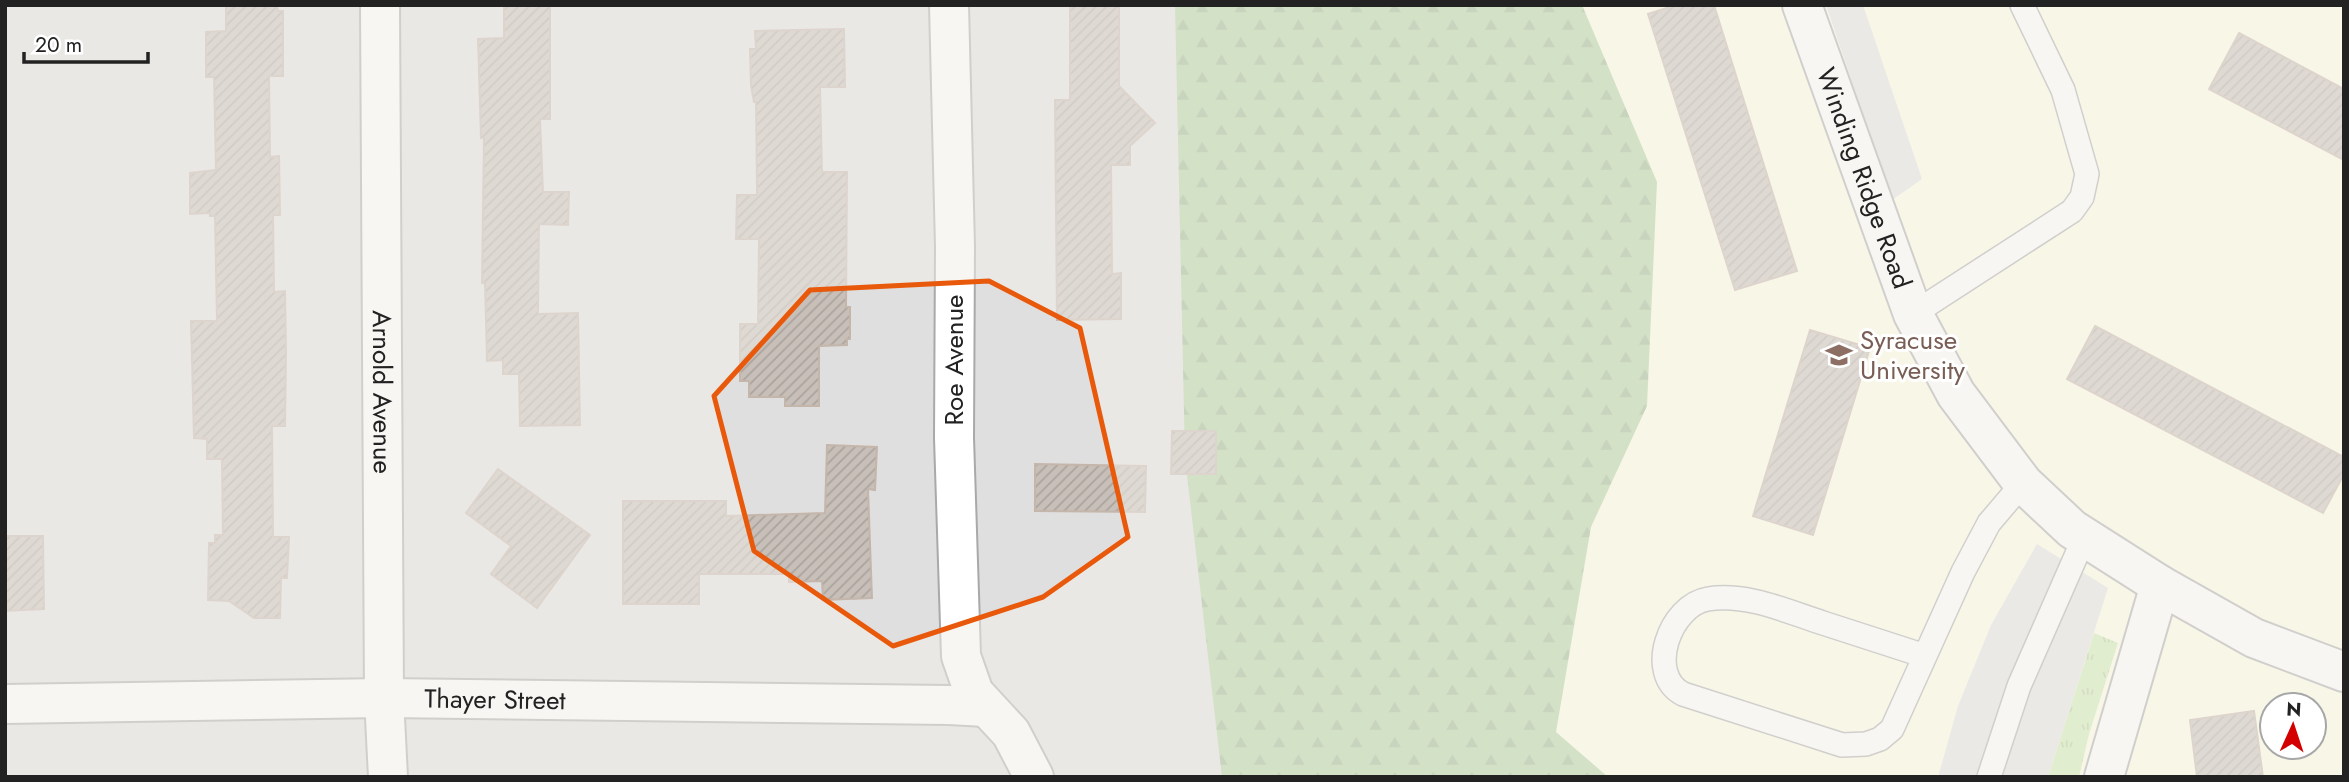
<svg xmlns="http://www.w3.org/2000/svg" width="2349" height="782" font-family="Jost,sans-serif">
<defs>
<pattern id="grass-tufts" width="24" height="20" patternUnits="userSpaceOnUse" patternTransform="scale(1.75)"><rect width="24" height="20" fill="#cdebb0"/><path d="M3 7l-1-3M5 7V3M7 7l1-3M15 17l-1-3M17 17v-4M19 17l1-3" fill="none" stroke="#b0c997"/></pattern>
<pattern id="forest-firs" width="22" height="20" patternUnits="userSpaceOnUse" patternTransform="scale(1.75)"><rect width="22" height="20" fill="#add19e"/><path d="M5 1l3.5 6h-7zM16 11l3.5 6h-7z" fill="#95b388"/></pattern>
<pattern id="building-hatch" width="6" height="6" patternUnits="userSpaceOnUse" patternTransform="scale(1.75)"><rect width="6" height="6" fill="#c7bfb8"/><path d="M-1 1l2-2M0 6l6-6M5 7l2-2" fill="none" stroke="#aba49e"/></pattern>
</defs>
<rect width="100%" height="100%" fill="#f2efe9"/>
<path fill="#e0dfdf" d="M 5,5 L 1258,5 L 1286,777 L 5,777 Z"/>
<path fill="#ffffe5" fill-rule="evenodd" d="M 1316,5 L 2344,5 L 2344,777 L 1355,777 ZM 2272,705 L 2314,705 L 2314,747 L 2272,747 Z"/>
<path fill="url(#grass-tufts)" d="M 2094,633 L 2118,643 L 2089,734 L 2079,777 L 2048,777 Z"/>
<path fill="url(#forest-firs)" d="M 1175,5 L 1582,5 L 1657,182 L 1647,406 L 1591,527 L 1556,732 L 1608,777 L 1222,777 L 1185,458 Z"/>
<g fill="#e2e2e2">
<path d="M 1826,5 L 1863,5 L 1922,179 L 1892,200 Z"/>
<path d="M 2037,544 L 2108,588 L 2048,777 L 1938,777 L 1958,706 L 1991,625 Z"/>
</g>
<g fill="url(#building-hatch)" stroke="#c4b6ab" stroke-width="2">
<path d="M 226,5 L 277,5 L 278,11 L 283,11 L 283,76 L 269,76 L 270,157 L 279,156 L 280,215 L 273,215 L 274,292 L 285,291 L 286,353 L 285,426 L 272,426 L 273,537 L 289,537 L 287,578 L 281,578 L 280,618 L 254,618 L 229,601 L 208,600 L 209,543 L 215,543 L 215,535 L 223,535 L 222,459 L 207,459 L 207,439 L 194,438 L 191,321 L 217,321 L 215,216 L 210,216 L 210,213 L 190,214 L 190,173 L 216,170 L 214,77 L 206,77 L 206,32 L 226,31 Z"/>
<path d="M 504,5 L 550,5 L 550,119 L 540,119 L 543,192 L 569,192 L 568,225 L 539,224 L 538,314 L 578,313 L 580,425 L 520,426 L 519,374 L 503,374 L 503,360 L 487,361 L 485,283 L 482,283 L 484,138 L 481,138 L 478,39 L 504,38 Z"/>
<path d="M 1070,5 L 1119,5 L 1119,86 L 1155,123 L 1130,146 L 1130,165 L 1111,165 L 1112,274 L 1121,273 L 1121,319 L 1057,320 L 1055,100 L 1070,100 Z"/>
<path d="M 1676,5 L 1714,5 L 1797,271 L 1735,290 L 1648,14 Z"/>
<path d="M 844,29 L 845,87 L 820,87 L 822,172 L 847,172 L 846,307 L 850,307 L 850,339 L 847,339 L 847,345 L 819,346 L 819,406 L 785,406 L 785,397 L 749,397 L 749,381 L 740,381 L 740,324 L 758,324 L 759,239 L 736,239 L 737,195 L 757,195 L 756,102 L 754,102 L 751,86 L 750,49 L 756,49 L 755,31 Z"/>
<path d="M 2239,33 L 2344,89 L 2344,160 L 2209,89 Z"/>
<path d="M 2095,326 L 2344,457 L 2344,474 L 2323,513 L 2067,379 Z"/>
<path d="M 1810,330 L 1870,348 L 1813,535 L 1753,516 Z"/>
<path d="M 1172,431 L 1216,431 L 1216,474 L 1171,474 Z"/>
<path d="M 827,445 L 877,447 L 875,490 L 868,489 L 872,598 L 823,600 L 822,581 L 789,582 L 789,574 L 699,574 L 699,604 L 623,604 L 623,501 L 726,501 L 726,516 L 825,513 Z"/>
<path d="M 1035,464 L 1146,466 L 1145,512 L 1035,511 Z"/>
<path d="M 498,469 L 590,535 L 537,608 L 491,574 L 511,546 L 466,513 Z"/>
<path d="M 5,536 L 43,536 L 44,609 L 5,611 Z"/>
<path d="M 2254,711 L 2263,777 L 2197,777 L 2190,720 Z"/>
</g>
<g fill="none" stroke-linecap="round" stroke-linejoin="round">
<defs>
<g id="service">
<path d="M 1913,314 L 2072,211 L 2082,197 L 2087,174 L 2063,90 L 2022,5"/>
<path d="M 1925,656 C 1891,645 1857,634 1823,623 C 1786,611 1747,593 1708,599 C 1670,605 1645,674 1683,694 L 1842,745 L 1866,744 L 1880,739 L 1892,729 L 1963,572 L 1989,523 L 2023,483"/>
<path d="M 1989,777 L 2019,686 L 2084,538"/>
</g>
<g id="minor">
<path id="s1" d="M 380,5 L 384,698 L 388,777"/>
<path d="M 949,5 L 955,247 L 954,438 L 961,656 L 974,693 L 1011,733 L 1034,777"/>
<path id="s2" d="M 1802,5 L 1913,314 L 1956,394 L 2023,483 L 2072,529 L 2160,585 L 2254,638 L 2344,672"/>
<path id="s3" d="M 5,704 L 384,698 L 949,705 L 986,707"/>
<path d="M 2104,777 L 2160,585"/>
</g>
</defs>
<use href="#service" stroke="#a9a9a9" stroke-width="26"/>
<use href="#minor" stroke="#a9a9a9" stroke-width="42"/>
<use href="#service" stroke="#fff" stroke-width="23"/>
<use href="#minor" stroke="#fff" stroke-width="38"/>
</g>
<path d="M0 0H2349V782H0ZM 989,281 L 1080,328 L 1128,537 L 1043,597 L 893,646 L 754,551 L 714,396 L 810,290 Z" fill="#f2efe9" fill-opacity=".55" fill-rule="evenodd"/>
<path fill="none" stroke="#e8590c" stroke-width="5" stroke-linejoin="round" d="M 989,281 L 1080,328 L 1128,537 L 1043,597 L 893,646 L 754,551 L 714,396 L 810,290 Z"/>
<defs>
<symbol id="university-bare" viewBox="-9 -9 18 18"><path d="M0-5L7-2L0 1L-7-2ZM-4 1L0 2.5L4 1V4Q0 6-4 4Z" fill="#8d6e63" stroke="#fff" stroke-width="2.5" paint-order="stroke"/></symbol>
</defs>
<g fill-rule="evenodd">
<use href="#university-bare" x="1820" y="336" width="38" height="38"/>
</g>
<g text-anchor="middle" stroke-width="6" stroke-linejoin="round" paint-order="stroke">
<g font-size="26" fill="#222" stroke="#fff">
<text dy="9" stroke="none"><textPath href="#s2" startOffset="184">Winding Ridge Road</textPath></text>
<text transform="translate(954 360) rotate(-90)" y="9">Roe Avenue</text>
<text dy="9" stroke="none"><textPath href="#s1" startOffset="387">Arnold Avenue</textPath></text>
<text dy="9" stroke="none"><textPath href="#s3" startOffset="490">Thayer Street</textPath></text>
</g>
<g font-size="26" fill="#785e54" stroke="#fff" text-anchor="start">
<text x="1860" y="349">Syracuse<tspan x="1860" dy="30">University</tspan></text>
</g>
</g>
<rect width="2349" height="782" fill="none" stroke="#222222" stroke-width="14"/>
<g transform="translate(2293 726) rotate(3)"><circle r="33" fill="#ffffff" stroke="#a7a7a7" stroke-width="2"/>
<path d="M0-5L12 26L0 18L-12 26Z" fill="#d40000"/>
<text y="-10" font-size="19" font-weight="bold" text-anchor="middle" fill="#222222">N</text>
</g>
<path d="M24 52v10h124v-10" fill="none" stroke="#222222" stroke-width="3.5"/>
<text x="35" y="52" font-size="21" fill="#222222" stroke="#ffffff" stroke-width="5" paint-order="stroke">20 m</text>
</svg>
